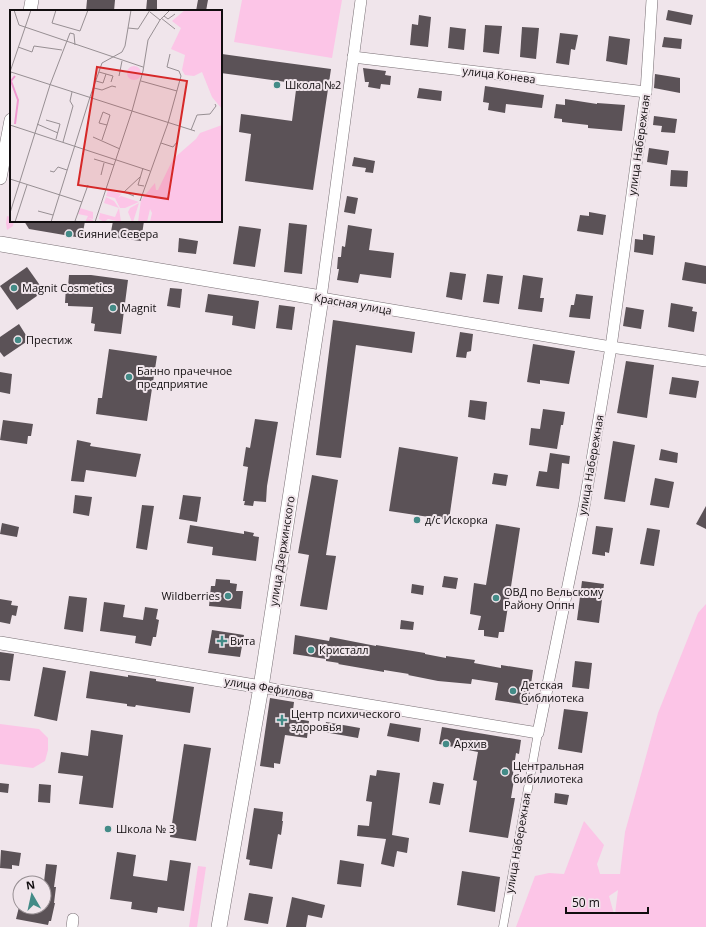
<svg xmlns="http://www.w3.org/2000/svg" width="706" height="927" font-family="'Open Sans',sans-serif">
<rect width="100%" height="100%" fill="#f0e5eb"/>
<g fill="#fcc5e7" fill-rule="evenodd">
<path d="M 242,0 L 342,0 L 332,58 L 234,42 Z"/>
<path d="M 7,216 L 11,217 L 11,221 L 14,221 L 13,226 L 7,230 L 6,223 Z"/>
<path d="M 706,604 L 706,927 L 516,927 L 535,876 L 549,873 L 564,874 L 584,821 L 604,845 L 597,864 L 600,874 L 620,874 L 625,832 L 658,713 L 698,613 ZM 618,890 L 615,914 L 614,914 L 609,896 Z"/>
<path d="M 0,724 L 39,729 L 48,738 L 48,750 L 45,761 L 33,768 L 0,764 Z"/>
<path d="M 198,866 L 206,867 L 197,927 L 189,927 Z"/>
</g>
<g fill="#5b5257">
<path d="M 87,0 L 115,0 L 114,11 L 86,11 Z"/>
<path d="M 147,0 L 157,0 L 157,11 L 146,11 Z"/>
<path d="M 198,0 L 208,0 L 206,11 L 196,11 Z"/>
<path d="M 668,10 L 693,15 L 691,25 L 666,20 Z"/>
<path d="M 419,15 L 431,17 L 428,47 L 410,45 L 412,24 L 418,25 Z"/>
<path d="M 485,25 L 502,26 L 499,54 L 483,52 Z"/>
<path d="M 450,27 L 466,29 L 464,50 L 448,48 Z"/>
<path d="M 522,27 L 539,28 L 536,59 L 520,57 Z"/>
<path d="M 560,33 L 578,35 L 575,50 L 571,49 L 569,65 L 556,63 Z"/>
<path d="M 609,36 L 630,39 L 627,65 L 606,61 Z"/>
<path d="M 664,37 L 682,39 L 681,49 L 662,47 Z"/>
<path d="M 222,54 L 331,69 L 313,190 L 245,181 L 251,134 L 239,132 L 241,114 L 292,121 L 296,90 L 285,88 L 286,82 L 221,73 Z"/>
<path d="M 363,68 L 386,71 L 385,75 L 391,76 L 390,85 L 381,84 L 380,89 L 368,87 L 369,82 L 365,82 Z"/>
<path d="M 655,74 L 680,78 L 680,93 L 654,88 Z"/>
<path d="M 485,86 L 544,95 L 542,108 L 506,104 L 505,113 L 488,110 L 489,103 L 483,102 Z"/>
<path d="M 419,88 L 442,91 L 441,101 L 417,98 Z"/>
<path d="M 565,99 L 597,104 L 597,103 L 625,105 L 622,131 L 588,128 L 588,125 L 562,122 L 562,119 L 554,118 L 556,104 L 565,105 Z"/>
<path d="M 654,116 L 677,119 L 675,133 L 661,132 L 662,126 L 653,125 Z"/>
<path d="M 649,148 L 669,151 L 667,165 L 647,162 Z"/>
<path d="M 354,157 L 375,161 L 373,173 L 365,172 L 366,168 L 352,166 Z"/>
<path d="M 671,170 L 688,171 L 687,187 L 670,186 Z"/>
<path d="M 347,196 L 358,198 L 355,214 L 344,212 Z"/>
<path d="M 589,212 L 606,215 L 603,235 L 577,231 L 580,215 L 589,216 Z"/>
<path d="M 24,221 L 85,221 L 82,238 L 29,229 Z"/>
<path d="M 113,221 L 144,221 L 141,241 L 110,237 Z"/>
<path d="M 289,223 L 307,225 L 302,274 L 284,272 Z"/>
<path d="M 348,225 L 372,229 L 369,250 L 394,253 L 391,278 L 360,274 L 358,283 L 337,280 L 339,269 L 337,269 L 338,257 L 341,257 L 342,246 L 345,247 Z"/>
<path d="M 239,226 L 261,229 L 255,267 L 233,264 Z"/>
<path d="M 643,234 L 655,236 L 653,255 L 634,252 L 635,239 L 643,240 Z"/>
<path d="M 179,238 L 198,241 L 196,254 L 178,252 Z"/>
<path d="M 685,262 L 706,266 L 706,284 L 682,280 Z"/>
<path d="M 27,267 L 44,291 L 17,310 L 0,286 Z"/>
<path d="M 450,272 L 466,274 L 462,300 L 446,297 Z"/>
<path d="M 487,274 L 503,276 L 499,304 L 483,302 Z"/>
<path d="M 69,275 L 91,275 L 128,280 L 121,334 L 94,331 L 95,324 L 91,323 L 93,307 L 68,306 L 68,303 L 65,303 L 66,287 L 68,287 Z"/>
<path d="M 523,275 L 543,278 L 540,298 L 544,298 L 542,312 L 518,309 Z"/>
<path d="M 170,288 L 182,289 L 180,308 L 167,306 Z"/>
<path d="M 208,294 L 259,301 L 255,329 L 232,325 L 233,316 L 205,312 Z"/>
<path d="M 576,294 L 593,296 L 590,319 L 569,317 L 571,305 L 574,305 Z"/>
<path d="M 671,303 L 693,307 L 692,311 L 697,312 L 694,332 L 668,327 Z"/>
<path d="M 279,305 L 295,307 L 292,330 L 276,328 Z"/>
<path d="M 626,307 L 644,310 L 641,329 L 623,326 Z"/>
<path d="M 333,320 L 415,332 L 412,353 L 356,345 L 341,458 L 316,455 Z"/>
<path d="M 19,324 L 29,340 L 4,357 L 0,352 L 0,337 Z"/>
<path d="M 460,332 L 473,334 L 471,351 L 467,352 L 466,358 L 456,357 Z"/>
<path d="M 533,344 L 575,351 L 569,384 L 540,380 L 540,384 L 527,382 Z"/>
<path d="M 109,349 L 157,356 L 147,421 L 96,414 L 98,398 L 102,398 Z"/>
<path d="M 626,361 L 654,365 L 647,418 L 617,413 Z"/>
<path d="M 0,372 L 12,374 L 10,394 L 0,392 Z"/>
<path d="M 672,377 L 699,381 L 696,398 L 669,394 Z"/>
<path d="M 470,400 L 487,402 L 485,420 L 468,417 Z"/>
<path d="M 543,409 L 565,412 L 563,425 L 561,425 L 557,449 L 529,445 L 531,428 L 540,429 Z"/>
<path d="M 255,419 L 278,422 L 267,486 L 266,502 L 254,501 L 253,506 L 244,505 L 245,501 L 243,501 L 248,467 L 243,466 L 246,447 L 250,448 Z"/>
<path d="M 3,420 L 33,424 L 31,436 L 28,436 L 27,444 L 0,440 Z"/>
<path d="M 77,440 L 91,443 L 90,446 L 141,454 L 136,477 L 86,470 L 84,482 L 71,481 Z"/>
<path d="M 613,441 L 635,445 L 625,502 L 604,499 Z"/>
<path d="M 399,447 L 458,457 L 449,520 L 389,511 Z"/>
<path d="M 661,449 L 678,453 L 677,463 L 659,460 Z"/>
<path d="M 550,453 L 570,456 L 569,464 L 562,463 L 559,489 L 536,486 L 539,471 L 547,472 Z"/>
<path d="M 494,473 L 508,475 L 506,486 L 492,484 Z"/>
<path d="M 312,475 L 338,480 L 326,555 L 336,556 L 327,610 L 300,606 L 309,555 L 298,553 Z"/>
<path d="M 655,478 L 674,482 L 669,508 L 650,505 Z"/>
<path d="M 75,495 L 92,497 L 89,516 L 73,513 Z"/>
<path d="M 183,495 L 201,497 L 197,522 L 179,519 Z"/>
<path d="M 142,505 L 154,506 L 147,550 L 136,548 Z"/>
<path d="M 706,506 L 706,529 L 696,524 Z"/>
<path d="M 2,523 L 19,527 L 17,537 L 0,534 Z"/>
<path d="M 496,524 L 520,528 L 504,632 L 499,632 L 498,638 L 484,636 L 484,630 L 478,630 L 481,616 L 470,614 L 474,583 L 486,585 Z"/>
<path d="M 190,525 L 244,534 L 244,531 L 254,533 L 253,536 L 259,537 L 256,561 L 212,555 L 213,547 L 187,543 Z"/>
<path d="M 596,526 L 613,528 L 609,553 L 605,552 L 605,556 L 592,554 Z"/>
<path d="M 647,528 L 660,530 L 654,566 L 640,564 Z"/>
<path d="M 444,576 L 458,578 L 456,589 L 442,587 Z"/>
<path d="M 216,579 L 230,580 L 230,583 L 237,584 L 236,591 L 243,591 L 241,609 L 209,606 L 211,586 L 215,586 Z"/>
<path d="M 582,581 L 604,584 L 599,623 L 577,620 Z"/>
<path d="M 412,584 L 424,586 L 423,595 L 411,593 Z"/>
<path d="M 69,596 L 87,598 L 83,632 L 64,629 Z"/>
<path d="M 0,599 L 12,601 L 11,605 L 18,606 L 16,616 L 12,615 L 10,624 L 0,622 Z"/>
<path d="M 104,602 L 125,605 L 123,617 L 143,620 L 145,607 L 158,609 L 156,619 L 159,620 L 156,637 L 153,637 L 151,646 L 135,643 L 136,636 L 100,631 Z"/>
<path d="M 401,620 L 414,622 L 413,630 L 400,629 Z"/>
<path d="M 212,630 L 244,635 L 240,657 L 208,653 Z"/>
<path d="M 295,635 L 329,641 L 330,637 L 376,646 L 376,645 L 425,653 L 425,654 L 446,658 L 446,656 L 475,660 L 474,663 L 501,668 L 501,665 L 533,670 L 528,705 L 495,700 L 498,683 L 472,679 L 471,684 L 438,681 L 408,675 L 409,674 L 384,670 L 384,672 L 338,664 L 339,663 L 326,661 L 326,659 L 293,654 Z"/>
<path d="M 0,652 L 14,654 L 10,681 L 0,680 Z"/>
<path d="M 575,661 L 592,663 L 589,689 L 572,687 Z"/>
<path d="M 43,667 L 66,671 L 57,721 L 34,716 Z"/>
<path d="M 90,671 L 128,677 L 128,675 L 156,679 L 156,681 L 194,687 L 190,713 L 136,705 L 135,707 L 127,706 L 127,704 L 86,698 Z"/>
<path d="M 270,698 L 294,702 L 292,718 L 309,721 L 307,738 L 285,735 L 280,764 L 274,763 L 274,768 L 260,766 Z"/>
<path d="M 564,709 L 588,712 L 582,753 L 558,749 Z"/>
<path d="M 326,722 L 360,728 L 358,738 L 324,732 Z"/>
<path d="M 390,723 L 421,728 L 419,742 L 387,736 Z"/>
<path d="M 442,727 L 521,740 L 519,754 L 516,753 L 513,774 L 515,774 L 511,798 L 515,798 L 508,838 L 469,832 L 477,781 L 473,780 L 478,752 L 439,744 Z"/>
<path d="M 91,730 L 123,735 L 113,808 L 79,804 L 83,776 L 58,773 L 61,752 L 88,756 Z"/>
<path d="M 184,744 L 211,748 L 196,841 L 170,837 Z"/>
<path d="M 377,770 L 400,773 L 392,835 L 409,838 L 407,853 L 397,851 L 394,867 L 381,864 L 386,839 L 357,836 L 358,825 L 369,826 L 372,802 L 366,801 L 370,775 L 376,776 Z"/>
<path d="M 433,782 L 444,784 L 440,805 L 429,803 Z"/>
<path d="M 0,783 L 9,784 L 8,793 L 0,792 Z"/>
<path d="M 39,784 L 51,785 L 50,803 L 38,802 Z"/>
<path d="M 555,793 L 569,795 L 567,805 L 554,803 Z"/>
<path d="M 254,808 L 283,812 L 282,821 L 283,821 L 281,835 L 278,834 L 272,869 L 249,865 L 250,860 L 246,859 Z"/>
<path d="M 1,850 L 21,853 L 19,866 L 12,865 L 12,869 L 0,868 Z"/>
<path d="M 117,852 L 136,855 L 133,876 L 167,881 L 170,860 L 191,863 L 184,911 L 158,907 L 157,913 L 131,909 L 132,902 L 110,899 Z"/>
<path d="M 340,860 L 364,864 L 361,887 L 337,884 Z"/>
<path d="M 46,864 L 57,865 L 54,887 L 56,887 L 54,903 L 55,903 L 51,921 L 49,921 L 48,925 L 16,919 L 19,907 L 44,907 L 44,882 Z"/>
<path d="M 462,871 L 500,877 L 495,912 L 457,905 Z"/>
<path d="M 249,893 L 273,897 L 268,924 L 244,920 Z"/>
<path d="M 292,897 L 325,905 L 322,918 L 308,915 L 306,927 L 286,927 Z"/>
</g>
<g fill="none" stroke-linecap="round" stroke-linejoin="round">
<defs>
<path id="pedestrian" d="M 503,927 L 538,733"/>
<g id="minor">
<path d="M 361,0 L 321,298 L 611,347 L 706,361"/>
<path d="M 353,57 L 646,92"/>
<path d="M 261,687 L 538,733 L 584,507 L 611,347 L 646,92 L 652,0"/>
<path d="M 72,927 L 73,919"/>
</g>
<g id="tertiary">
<path d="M 30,11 L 32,0"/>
<path d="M 0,178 L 11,120"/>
<path d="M 0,643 L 261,687"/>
</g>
<path id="secondary" d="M 0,244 L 321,298 L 261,687 L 219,927"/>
</defs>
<use href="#pedestrian" stroke="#786f74" stroke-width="9"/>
<use href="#minor" stroke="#786f74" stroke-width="12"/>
<use href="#tertiary" stroke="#786f74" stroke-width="14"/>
<use href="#secondary" stroke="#786f74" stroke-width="16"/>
<use href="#pedestrian" stroke="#fff" stroke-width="8"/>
<use href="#minor" stroke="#fff" stroke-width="11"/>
<use href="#tertiary" stroke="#fff" stroke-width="13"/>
<use href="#secondary" stroke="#fff" stroke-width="15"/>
</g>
<g fill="#438b87" stroke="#f0e5eb" stroke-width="1.5">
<circle cx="277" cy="85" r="4"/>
<circle cx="69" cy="234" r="4"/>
<circle cx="14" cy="288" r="4"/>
<circle cx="113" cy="308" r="4"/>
<circle cx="18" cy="340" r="4"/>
<circle cx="129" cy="377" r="4"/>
<circle cx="417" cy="520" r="4"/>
<circle cx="228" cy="596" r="4"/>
<circle cx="496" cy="598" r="4"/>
<path d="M220 635h4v4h4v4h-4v4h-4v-4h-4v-4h4z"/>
<circle cx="311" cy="650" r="4"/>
<circle cx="513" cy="691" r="4"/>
<path d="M280 714h4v4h4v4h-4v4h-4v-4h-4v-4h4z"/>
<circle cx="446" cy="744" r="4"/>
<circle cx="505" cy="772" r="4"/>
<circle cx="108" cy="829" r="4"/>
</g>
<g text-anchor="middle" stroke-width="4" stroke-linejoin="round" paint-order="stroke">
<g font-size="11" fill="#110d0f" stroke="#f0e5eb">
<text transform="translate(499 75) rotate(7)" y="4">улица Конева</text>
<text transform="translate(639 145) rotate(-82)" y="4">улица Набережная</text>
<text transform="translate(353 304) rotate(10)" y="4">Красная улица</text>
<text transform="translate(591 465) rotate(-80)" y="4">улица Набережная</text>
<text transform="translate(282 551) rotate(-81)" y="4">улица Дзержинского</text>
<text transform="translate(269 688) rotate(9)" y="4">улица Фефилова</text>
<text transform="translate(518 843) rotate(-80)" y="4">улица Набережная</text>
</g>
<g font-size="11" fill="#110d0f" stroke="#f0e5eb" text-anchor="start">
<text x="285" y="89">Школа №2</text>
<text x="77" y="238">Сияние Севера</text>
<text x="22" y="292">Magnit Cosmetics</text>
<text x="121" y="312">Magnit</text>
<text x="26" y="344">Престиж</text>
<text x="137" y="375">Банно прачечное<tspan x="137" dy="13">предприятие</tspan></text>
<text x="425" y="524">д/с Искорка</text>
<text x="504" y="596">ОВД по Вельскому<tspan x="504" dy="13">Району Оппн</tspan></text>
<text x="220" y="600" text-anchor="end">Wildberries</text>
<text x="230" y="645">Вита</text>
<text x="319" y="654">Кристалл</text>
<text x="521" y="689">Детская<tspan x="521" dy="13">библиотека</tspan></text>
<text x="291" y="718">Центр психического<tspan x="291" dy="13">здоровья</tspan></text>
<text x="454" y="748">Архив</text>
<text x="513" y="770">Центральная<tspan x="513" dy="13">бибилиотека</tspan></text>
<text x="116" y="833">Школа № 3</text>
</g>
</g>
<g transform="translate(10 10)">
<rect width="212" height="212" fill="#f0e5eb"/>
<path d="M 175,0 L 212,0 L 212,99 L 202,87 L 192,62 L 184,66 L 175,65 L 172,60 L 175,45 L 161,39 L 171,18 L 162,11 ZM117 63a7 7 0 1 1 14 0a7 7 0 1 1-14 0ZM 212,115 L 212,212 L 140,212 L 142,203 L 140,199 L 137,212 L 128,212 L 131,190 L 145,173 L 146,180 L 148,180 L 163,149 L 186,129 L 190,123 ZM 98,180 L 111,184 L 108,188 L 111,186 L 129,192 L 115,198 L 110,198 L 105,188 L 96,186 ZM 96,187 L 104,191 L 109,198 L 111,212 L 98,209 L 94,212 L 89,209 L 90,203 L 105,207 L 108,200 L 109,198 L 94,193 ZM 129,193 L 123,212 L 122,212 L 118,202 L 120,198 ZM 70,198 L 83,202 L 83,209 L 78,208 L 83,210 L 83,212 L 75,212 L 78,206 L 68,204 Z" fill="#fcc5e7"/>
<path fill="none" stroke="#f099d1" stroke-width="2" d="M 5,66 L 1,71 L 8,90 L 5,114"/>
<path fill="none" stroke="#978f93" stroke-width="1" d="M 4,0 L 9,15M 46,0 L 42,13 L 70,21 L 78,0M 160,0 L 150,10 L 138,30 L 133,61 L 122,101 L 185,121M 140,2 L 150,10M 154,6 L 158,9 L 165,4M 151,8 L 165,19M 9,15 L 133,57M 118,18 L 128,19 L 140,0M 8,37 L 22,42 L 24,36 L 52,40M 0,62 L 21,0M 89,62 L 103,66 L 101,72M 0,66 L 1,62 L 122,101 L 85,212M 109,66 L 112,51M 86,71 L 93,73 L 96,64M 131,71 L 167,81M 84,78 L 92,80 L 102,76 L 106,77M 80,87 L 92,53 L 112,42 L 115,36 L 121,0M 36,110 L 50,114 L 46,129M 27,114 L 48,123M 0,115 L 140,161M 181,120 L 187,105 L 200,104 L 206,96 L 205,94M 83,127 L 110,139M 92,130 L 97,115 L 100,105 L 93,102 L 89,113 L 97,115M 53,132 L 63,96 L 60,91 L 62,82M 151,133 L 163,137 L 167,132M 84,149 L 104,155M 133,158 L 128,175 L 134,176M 40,161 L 44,162 L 48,157 L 57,160M 91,165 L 94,153M 0,169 L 72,192M 124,186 L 114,182 L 130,167M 130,191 L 158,113 L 171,66 L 169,61 L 157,57 L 160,44M 28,201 L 43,205M 0,203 L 40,75 L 60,23 L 64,24 L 65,35M 5,212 L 17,175M 41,212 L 80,87M 69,212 L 65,211 L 78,175"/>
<path fill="#d62828" fill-opacity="0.15" stroke="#d62828" stroke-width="2" d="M 87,57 L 177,71 L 158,189 L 68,175 Z"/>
<rect width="212" height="212" fill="none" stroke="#110d0f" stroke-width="2"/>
</g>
<g transform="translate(32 895) rotate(351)"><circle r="19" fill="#f0e5eb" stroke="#978f93"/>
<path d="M0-3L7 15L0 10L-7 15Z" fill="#438b87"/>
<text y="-6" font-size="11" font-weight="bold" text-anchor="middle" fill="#110d0f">N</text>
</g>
<path d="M566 907v6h82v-6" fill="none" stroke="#110d0f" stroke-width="2"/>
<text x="572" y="907" font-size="12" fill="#110d0f" stroke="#f0e5eb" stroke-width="3" paint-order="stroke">50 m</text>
</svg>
